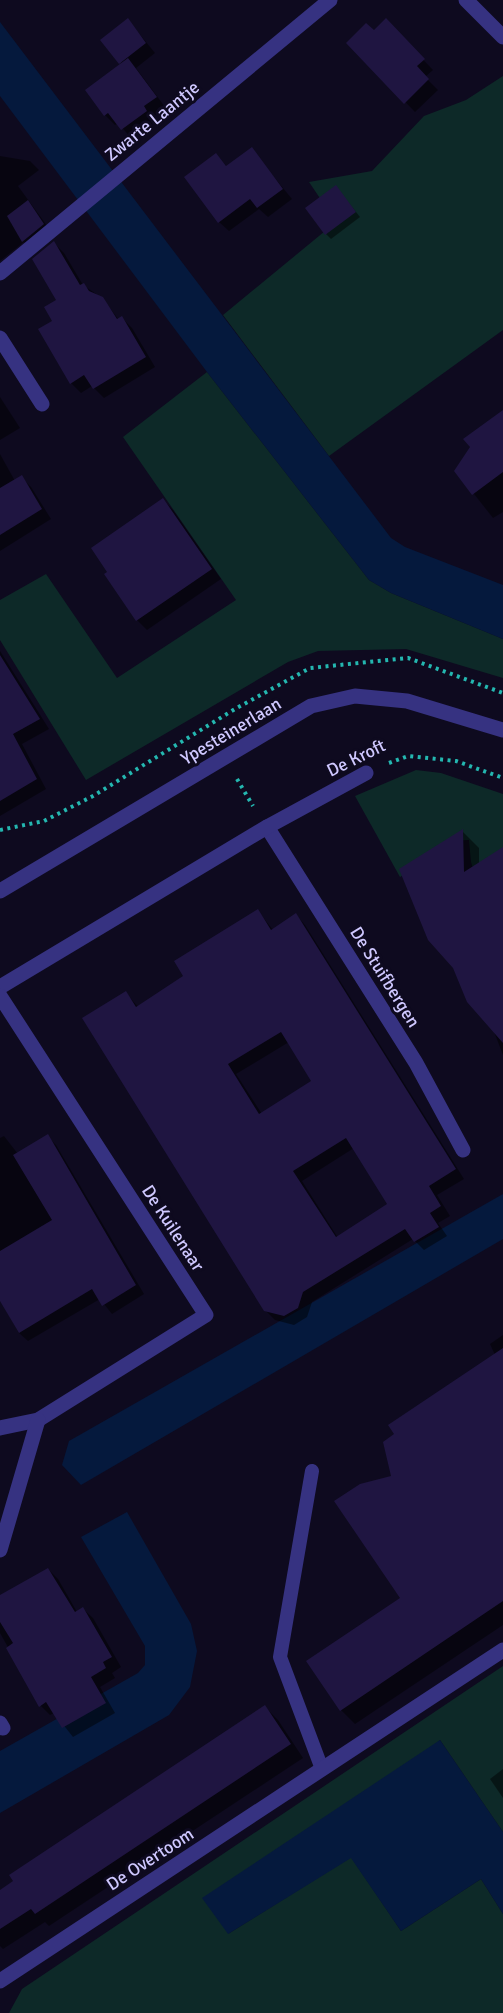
<svg xmlns="http://www.w3.org/2000/svg" width="503" height="2013" font-family="Signika,sans-serif">
<rect width="100%" height="100%" fill="#0e0a1f"/>
<g fill="#0d2928">
<path d="M 503,76 L 503,330 L 329,456 L 223,315 L 336,222 L 309,182 L 372,171 L 424,116 L 466,100 Z"/>
<path d="M 207,372 L 369,580 L 391,593 L 503,639 L 503,678 L 406,649 L 318,651 L 288,662 L 86,780 L 0,640 L 0,600 L 46,574 L 117,678 L 236,600 L 123,437 Z"/>
<path d="M 416,770 L 441,773 L 503,794 L 503,864 L 477,881 L 471,862 L 469,840 L 444,841 L 443,849 L 400,877 L 355,796 Z"/>
<path d="M 503,1666 L 503,1832 L 440,1740 L 228,1934 L 351,1857 L 401,1931 L 481,1879 L 503,1914 L 503,2013 L 9,2013 L 22,1989 Z"/>
</g>
<g fill="#05193d">
<path d="M 0,22 L 391,538 L 405,547 L 503,585 L 503,639 L 391,593 L 369,580 L 207,372 L 0,96 Z"/>
<path d="M 503,1194 L 503,1239 L 81,1485 L 62,1465 L 69,1441 Z"/>
<path d="M 127,1512 L 191,1624 L 197,1651 L 190,1687 L 169,1715 L 0,1813 L 0,1751 L 138,1673 L 145,1665 L 145,1646 L 81,1537 Z"/>
<path d="M 440,1740 L 503,1832 L 503,1914 L 481,1879 L 401,1931 L 351,1858 L 228,1934 L 202,1898 Z"/>
</g>
<g fill="#0007" fill-rule="evenodd">
<path d="M 128,20 L 155,53 L 136,68 L 165,107 L 153,117 L 156,121 L 132,139 L 118,123 L 115,125 L 105,115 L 87,90 L 121,65 Z"/>
<path d="M 386,21 L 433,70 L 425,77 L 438,90 L 415,112 L 348,43 L 374,32 Z"/>
<path d="M 251,149 L 292,199 L 268,217 L 259,209 L 229,231 L 219,222 L 216,155 L 227,167 Z"/>
<path d="M 0,156 L 30,161 L 39,170 L 18,186 L 53,234 L 33,251 L 24,242 L 0,261 Z"/>
<path d="M 340,192 L 360,217 L 331,239 L 326,234 Z"/>
<path d="M 54,243 L 64,253 L 83,285 L 102,298 L 119,320 L 122,318 L 132,328 L 155,367 L 104,398 L 92,386 L 81,393 L 71,383 L 54,321 L 58,300 Z"/>
<path d="M 0,397 L 20,428 L 0,440 Z"/>
<path d="M 503,412 L 503,512 L 493,518 L 456,471 Z"/>
<path d="M 0,454 L 15,481 L 21,477 L 31,487 L 51,519 L 0,551 Z"/>
<path d="M 163,500 L 173,510 L 221,579 L 147,630 L 137,620 Z"/>
<path d="M 0,651 L 49,729 L 22,744 L 46,789 L 0,816 Z"/>
<path d="M 462,831 L 479,848 L 479,864 L 503,849 L 503,1055 L 493,1029 L 468,1002 Z"/>
<path d="M 258,911 L 273,930 L 296,915 L 305,925 L 464,1179 L 437,1195 L 450,1216 L 438,1223 L 447,1236 L 424,1250 L 413,1239 L 312,1302 L 307,1317 L 294,1325 L 275,1320 L 265,1310 L 126,993 L 138,1007 L 185,976 ZM 289,1042 L 313,1082 L 262,1114 L 236,1074 ZM 354,1148 L 389,1205 L 338,1238 L 302,1181 Z"/>
<path d="M 4,1136 L 18,1154 L 47,1136 L 56,1145 L 144,1294 L 112,1314 L 100,1299 L 28,1341 L 19,1333 L 0,1299 L 0,1138 Z"/>
<path d="M 503,1335 L 503,1625 L 355,1724 L 341,1710 L 402,1599 L 393,1477 L 495,1355 L 490,1344 Z"/>
<path d="M 48,1569 L 58,1579 L 77,1612 L 83,1609 L 93,1618 L 121,1667 L 112,1673 L 115,1678 L 100,1687 L 115,1713 L 73,1737 L 54,1713 L 50,1715 L 41,1706 L 0,1633 L 0,1597 Z"/>
<path d="M 265,1707 L 278,1720 L 303,1758 L 49,1926 L 45,1922 L 3,1949 L 0,1946 L 0,1891 Z"/>
<path d="M 503,1769 L 503,1798 L 490,1779 Z"/>
</g>
<g fill="#1f1541" fill-rule="evenodd">
<path d="M 128,18 L 146,43 L 119,64 L 100,40 Z"/>
<path d="M 386,18 L 425,59 L 417,66 L 429,79 L 404,104 L 346,43 L 366,23 L 374,30 Z"/>
<path d="M 128,58 L 157,97 L 144,106 L 147,111 L 121,130 L 108,113 L 104,116 L 85,90 Z"/>
<path d="M 252,147 L 283,189 L 257,208 L 250,199 L 218,223 L 184,177 L 216,153 L 226,166 Z"/>
<path d="M 336,185 L 356,212 L 325,235 L 305,208 Z"/>
<path d="M 28,200 L 44,224 L 22,242 L 7,216 Z"/>
<path d="M 54,241 L 80,285 L 84,283 L 89,291 L 103,297 L 117,319 L 122,316 L 146,357 L 93,389 L 84,375 L 70,384 L 38,329 L 52,321 L 44,307 L 56,300 L 32,259 Z"/>
<path d="M 503,410 L 503,472 L 472,495 L 454,471 L 470,447 L 463,439 Z"/>
<path d="M 22,475 L 42,509 L 0,535 L 0,488 Z"/>
<path d="M 163,498 L 212,569 L 136,621 L 104,574 L 107,572 L 91,548 Z"/>
<path d="M 0,655 L 40,719 L 13,734 L 37,779 L 0,801 Z"/>
<path d="M 463,829 L 464,872 L 503,847 L 503,1043 L 467,1002 L 453,968 L 428,940 L 399,869 Z"/>
<path d="M 258,909 L 271,930 L 296,913 L 456,1169 L 429,1186 L 441,1206 L 430,1213 L 439,1227 L 414,1242 L 405,1229 L 303,1292 L 298,1308 L 284,1316 L 264,1311 L 82,1018 L 126,991 L 136,1007 L 183,976 L 174,961 ZM 281,1032 L 311,1081 L 259,1114 L 228,1064 ZM 346,1138 L 387,1204 L 336,1237 L 293,1171 Z"/>
<path d="M 48,1134 L 136,1285 L 102,1306 L 92,1289 L 19,1333 L 0,1301 L 0,1251 L 52,1220 L 13,1155 Z"/>
<path d="M 503,1348 L 503,1601 L 340,1711 L 306,1661 L 400,1598 L 334,1501 L 360,1484 L 391,1476 L 383,1442 L 394,1434 L 388,1425 Z"/>
<path d="M 48,1568 L 75,1612 L 83,1607 L 112,1657 L 103,1662 L 106,1668 L 91,1677 L 106,1703 L 62,1728 L 46,1702 L 39,1707 L 6,1648 L 13,1643 L 0,1622 L 0,1595 Z"/>
<path d="M 265,1705 L 291,1744 L 35,1914 L 31,1909 L 0,1929 L 0,1890 L 13,1881 L 9,1875 Z"/>
</g>
<g fill="none" stroke-linecap="round" stroke-linejoin="round">
<g stroke="#24b7b0" stroke-width="4" stroke-dasharray="3 4.5" stroke-linecap="butt">
<path d="M 389,763 L 408,756 L 456,761 L 503,778"/>
<path d="M 237,779 L 253,806"/>
<path d="M 0,830 L 44,821 L 93,796 L 235,709 L 310,668 L 408,658 L 503,693"/>
</g>
<path stroke="#363281" stroke-width="14" d="M 312,1471 L 280,1657 L 322,1769"/>
<g stroke="#363281" stroke-width="15">
<path d="M 466,0 L 503,37"/>
<path d="M 0,273 L 330,0"/>
<path d="M 0,338 L 42,404"/>
<path d="M 267,827 L 416,1063 L 463,1150"/>
<path d="M 0,987 L 267,827 L 366,773"/>
<path d="M 0,996 L 206,1315 L 38,1420 L 0,1428"/>
<path d="M 0,1550 L 38,1420"/>
<path d="M 0,1723 L 3,1728"/>
<path d="M 0,1981 L 503,1650"/>
</g>
<path stroke="#363281" stroke-width="15" d="M 0,891 L 311,706 L 355,696 L 407,701 L 503,730"/>
</g>
<g text-anchor="middle" stroke-width="6" stroke-linejoin="round" paint-order="stroke">
<g font-size="18" fill="#cfc8ff" stroke="#0e0a1f">
<text transform="translate(152 121) rotate(-39)" y="6">Zwarte Laantje</text>
<text transform="translate(231 731) rotate(-31)" y="6">Ypesteinerlaan</text>
<text transform="translate(356 758) rotate(-26)" y="6">De Kroft</text>
<text transform="translate(385 977) rotate(58)" y="6">De Stuifbergen</text>
<text transform="translate(173 1228) rotate(57)" y="6">De Kuilenaar</text>
<text transform="translate(150 1859) rotate(-33)" y="6">De Overtoom</text>
</g>
</g>
</svg>
